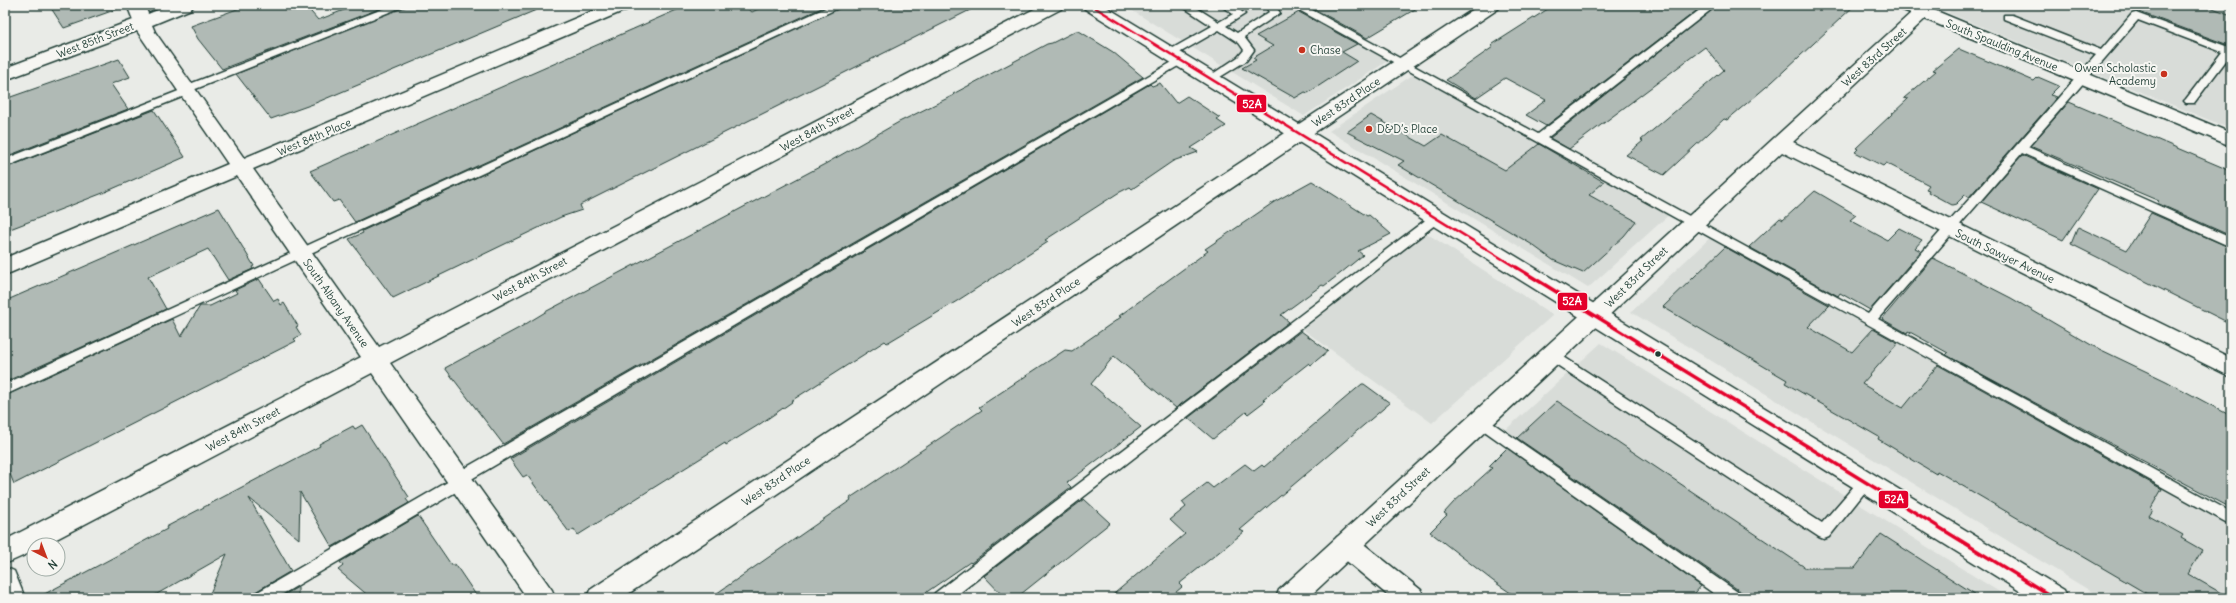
<svg xmlns="http://www.w3.org/2000/svg" width="2236" height="603" font-family="Delius,sans-serif">
<rect width="100%" height="100%" fill="#e9ebe7"/>
<filter id="ink" filterUnits="userSpaceOnUse"><feTurbulence type="fractalNoise" baseFrequency=".025" numOctaves="2"/><feDisplacementMap in="SourceGraphic" scale="8" xChannelSelector="R" yChannelSelector="G"/><feConvolveMatrix kernelMatrix="1 2 1 2 8 2 1 2 1" color-interpolation-filters="sRGB"/></filter>
<g filter="url(#ink)">
<g fill="#d8dcd8">
<path d="M 1123,5 L 1295,5 L 1392,58 L 1304,116 Z"/>
<path d="M 1956,5 L 2231,5 L 2231,129 L 1948,13 Z"/>
<path d="M 1417,72 L 1672,212 L 1588,288 L 1329,131 Z"/>
<path d="M 1420,229 L 1553,315 L 1432,423 L 1297,325 Z"/>
<path d="M 1713,235 L 2231,519 L 2231,598 L 2102,598 L 1631,312 Z"/>
<path d="M 1601,343 L 2009,598 L 1733,598 L 1500,435 Z"/>
</g>
<g fill="#b0bab5" stroke="#1f3d34">
<path d="M 49,5 L 119,5 L 120,8 L 64,28 Z"/>
<path d="M 248,5 L 305,5 L 318,20 L 357,5 L 389,5 L 222,69 L 198,39 L 191,26 Z"/>
<path d="M 408,5 L 548,5 L 313,104 L 271,119 L 236,74 Z"/>
<path d="M 688,5 L 743,5 L 752,12 L 766,5 L 828,5 L 355,222 L 339,200 L 333,202 L 310,171 Z"/>
<path d="M 846,5 L 980,5 L 580,205 L 582,210 L 561,217 L 393,298 L 349,239 L 363,233 L 362,231 Z"/>
<path d="M 1311,5 L 1422,5 L 1367,38 L 1309,6 Z"/>
<path d="M 1554,5 L 1704,5 L 1546,126 L 1526,115 L 1546,100 L 1505,78 L 1476,98 L 1446,80 L 1493,47 L 1491,46 L 1493,44 Z"/>
<path d="M 1718,5 L 1855,5 L 1772,82 L 1727,120 L 1724,119 L 1664,175 L 1626,155 L 1643,141 L 1641,140 L 1724,70 L 1705,47 L 1569,149 L 1550,138 Z"/>
<path d="M 2126,5 L 2205,5 L 2231,15 L 2231,46 L 2126,7 Z"/>
<path d="M 1299,12 L 1357,44 L 1342,52 L 1357,61 L 1308,93 L 1305,92 L 1295,98 L 1242,68 L 1256,60 L 1253,58 L 1273,46 L 1256,36 Z"/>
<path d="M 1076,31 L 1079,31 L 1113,52 L 1143,77 L 503,444 L 445,368 L 519,328 L 547,311 L 825,164 L 899,122 L 954,95 L 953,94 L 1047,44 L 1052,43 Z"/>
<path d="M 1959,49 L 2034,81 L 2038,77 L 2059,86 L 2050,95 L 2057,97 L 1969,197 L 1965,195 L 1956,204 L 1952,205 L 1928,192 L 1929,190 L 1926,189 L 1929,185 L 1886,163 L 1883,166 L 1855,152 L 1858,149 L 1856,148 L 1908,99 L 1904,98 L 1936,71 L 1933,70 Z"/>
<path d="M 119,59 L 130,77 L 111,84 L 128,109 L 5,157 L 5,99 Z"/>
<path d="M 1160,83 L 1176,103 L 1187,96 L 1220,118 L 1217,120 L 1226,126 L 1191,148 L 1198,152 L 1173,161 L 1132,189 L 1130,187 L 1118,193 L 1045,240 L 1048,242 L 957,301 L 887,343 L 885,341 L 791,401 L 792,402 L 757,426 L 726,445 L 725,443 L 578,535 L 574,529 L 569,532 L 527,475 L 523,477 L 510,459 L 1150,84 L 1152,86 Z"/>
<path d="M 2069,102 L 2231,171 L 2231,236 L 2157,203 L 2159,201 L 2030,146 Z"/>
<path d="M 154,110 L 185,157 L 103,193 L 5,231 L 5,168 Z"/>
<path d="M 1371,115 L 1426,146 L 1442,135 L 1505,170 L 1539,144 L 1604,182 L 1589,195 L 1636,221 L 1624,236 L 1583,273 L 1553,260 L 1531,244 L 1398,165 L 1404,161 L 1347,132 Z"/>
<path d="M 2022,155 L 2098,189 L 2063,240 L 1981,202 Z"/>
<path d="M 1312,181 L 1367,216 L 1369,215 L 1391,234 L 1358,251 L 1363,255 L 1341,273 L 1324,286 L 1322,285 L 1281,315 L 1289,322 L 1176,408 L 1114,356 L 1091,384 L 1141,427 L 1067,483 L 1071,487 L 971,563 L 970,562 L 918,598 L 710,598 L 851,500 L 850,498 L 982,410 L 979,407 L 1065,350 L 1072,351 L 1121,317 L 1119,316 L 1208,251 L 1205,249 L 1245,222 L 1274,202 Z"/>
<path d="M 1815,191 L 1856,215 L 1850,220 L 1887,240 L 1899,228 L 1922,240 L 1915,248 L 1921,251 L 1870,310 L 1840,293 L 1838,296 L 1749,247 L 1780,218 L 1783,220 Z"/>
<path d="M 219,208 L 254,266 L 252,267 L 253,269 L 228,280 L 208,249 L 148,277 L 166,309 L 5,382 L 5,301 Z"/>
<path d="M 2151,213 L 2231,248 L 2231,324 L 2071,244 L 2078,227 L 2127,250 Z"/>
<path d="M 1725,247 L 1829,305 L 1808,327 L 1852,352 L 1873,329 L 1898,343 L 1862,384 L 1903,408 L 1938,365 L 2162,489 L 2151,508 L 2153,510 L 2149,516 L 2183,535 L 2181,538 L 2202,550 L 2188,574 L 2230,598 L 2154,598 L 1937,471 L 1936,474 L 1878,439 L 1879,437 L 1785,383 L 1787,380 L 1663,307 Z"/>
<path d="M 1933,258 L 2011,298 L 2093,346 L 2166,381 L 2231,416 L 2231,508 L 1946,355 L 1948,353 L 1908,331 L 1907,333 L 1882,319 Z"/>
<path d="M 259,279 L 274,301 L 278,299 L 281,305 L 284,303 L 298,326 L 296,327 L 301,335 L 294,339 L 296,341 L 14,484 L 5,462 L 5,396 L 172,319 L 181,337 L 200,306 L 210,306 L 237,293 L 235,290 Z"/>
<path d="M 1301,331 L 1328,351 L 1311,365 L 1309,363 L 1263,399 L 1265,401 L 1248,414 L 1246,412 L 1213,439 L 1188,418 Z"/>
<path d="M 1362,384 L 1364,384 L 1390,403 L 1240,530 L 1244,532 L 1179,584 L 1182,587 L 1169,598 L 1109,598 L 1185,534 L 1170,520 L 1186,507 L 1182,502 L 1207,483 L 1213,488 L 1245,464 L 1254,471 L 1262,465 L 1264,467 Z"/>
<path d="M 1557,401 L 1806,568 L 1855,568 L 1881,534 L 1981,598 L 1750,598 L 1517,438 Z"/>
<path d="M 362,425 L 409,497 L 406,499 L 409,503 L 332,547 L 300,492 L 299,539 L 249,498 L 291,571 L 255,592 L 253,598 L 208,598 L 227,554 L 150,598 L 37,598 L 167,529 L 166,527 L 320,446 L 319,444 L 353,426 L 355,429 Z"/>
<path d="M 1507,448 L 1701,586 L 1691,598 L 1518,598 L 1493,581 L 1430,532 L 1447,515 L 1444,513 L 1454,502 L 1492,468 L 1489,466 Z"/>
<path d="M 1084,499 L 1110,523 L 1016,598 L 1005,598 L 984,576 Z"/>
<path d="M 418,516 L 452,566 L 455,564 L 478,598 L 371,598 L 338,570 L 343,566 L 340,562 Z"/>
<path d="M 298,587 L 298,598 L 279,598 Z"/>
</g>
<g fill="none" stroke-linecap="round" stroke-linejoin="round">
<defs>
<g id="service">
<path d="M 393,5 L 407,5 L 193,90 L 192,93 L 5,167 L 5,159 L 181,90 L 182,87 Z"/>
<path d="M 832,5 L 845,5 L 5,395 L 5,384 Z"/>
<path d="M 1180,5 L 1192,5 L 1219,22 L 1233,14 L 1220,5 L 1232,5 L 1245,14 L 1226,26 L 1237,33 L 1269,12 L 1265,5 L 1275,5 L 1280,13 L 1244,37 L 1254,50 L 1246,61 L 1212,82 L 1208,81 L 1207,79 L 1208,77 L 1238,57 L 1244,50 L 1239,43 L 1219,30 L 1174,56 L 1166,56 L 1166,52 L 1212,26 Z"/>
<path d="M 1290,5 L 1303,5 L 1538,134 L 1706,5 L 1717,5 L 1547,138 L 1868,314 L 2096,55 L 2004,19 L 2004,15 L 2012,15 L 2101,50 L 2132,14 L 2136,13 L 2231,48 L 2231,54 L 2194,103 L 2186,103 L 2184,101 L 2186,99 L 2222,52 L 2138,20 L 2028,147 L 2231,238 L 2231,247 L 2022,153 L 1878,319 L 2231,512 L 2231,525 Z"/>
<path d="M 1181,57 L 1186,60 L 1185,62 L 468,481 L 466,486 L 276,598 L 254,598 L 256,593 L 451,480 L 453,475 Z"/>
<path d="M 1436,214 L 1442,218 L 1440,221 L 953,598 L 933,598 L 935,593 L 1432,215 Z"/>
<path d="M 1553,350 L 1822,523 L 1861,478 L 1866,476 L 1871,478 L 1873,482 L 1829,537 L 1824,539 L 1819,537 L 1548,359 L 1546,355 L 1548,351 Z"/>
<path d="M 1481,415 L 1739,593 L 1741,598 L 1720,598 L 1476,425 L 1474,421 L 1476,417 Z"/>
</g>
<g id="minor">
<path d="M 127,5 L 145,5 L 148,14 L 170,5 L 194,5 L 191,9 L 152,25 L 155,32 L 244,158 L 607,5 L 631,5 L 628,9 L 253,169 L 379,347 L 1042,5 L 1064,5 L 1061,9 L 390,363 L 552,590 L 555,598 L 527,598 L 372,373 L 45,545 L 34,545 L 34,551 L 5,564 L 5,540 L 361,357 L 237,176 L 5,275 L 5,258 L 228,164 L 137,31 L 5,80 L 5,68 L 133,20 Z"/>
<path d="M 1480,5 L 1501,5 L 1498,9 L 622,598 L 587,598 L 590,590 Z"/>
<path d="M 1897,5 L 1939,5 L 1934,10 L 2231,133 L 2231,146 L 1925,19 L 1793,142 L 2231,358 L 2231,377 L 1782,152 L 1603,321 L 1595,323 L 1587,321 L 1584,315 L 1587,309 L 1911,13 L 1900,9 Z"/>
<path d="M 1346,534 L 1355,537 L 1421,590 L 1424,598 L 1391,598 L 1337,553 L 1333,545 L 1337,537 Z"/>
<path d="M 5,567 L 14,571 L 25,598 L 5,598 Z"/>
</g>
<path id="tertiary" d="M 1595,307 L 1603,309 L 1606,315 L 1603,321 L 1308,598 L 1276,598 L 1279,590 L 1587,309 Z"/>
<path id="secondary" d="M 1082,5 L 1103,5 L 2064,590 L 2067,598 L 2031,598 L 1085,9 Z"/>
</defs>
<use href="#service" stroke="#1f3d34" stroke-width="3"/>
<use href="#minor" stroke="#1f3d34" stroke-width="3"/>
<use href="#tertiary" stroke="#1f3d34" stroke-width="3"/>
<use href="#secondary" stroke="#1f3d34" stroke-width="3"/>
<use href="#service" fill="#f6f6f2" fill-rule="evenodd"/>
<use href="#minor" fill="#f6f6f2" fill-rule="evenodd"/>
<use href="#tertiary" fill="#f6f6f2" fill-rule="evenodd"/>
<use href="#secondary" fill="#f6f6f2" fill-rule="evenodd"/>
<defs>
<path id="bus-1-far1" d="M 1091,5 L 1517,268"/>
<path id="bus-1" d="M 1516,267 L 2054,598"/>
</defs>
<use href="#bus-1-far1" stroke="#f6f6f2" stroke-width="5"/>
<use href="#bus-1" stroke="#f6f6f2" stroke-width="6"/>
<use href="#bus-1-far1" stroke="#e4002b" stroke-width="2.5"/>
<use href="#bus-1" stroke="#e4002b" stroke-width="3.5"/>
</g>
</g>
<g fill="#c8321e" stroke="#f6f6f2" stroke-width="1.5">
<circle cx="1302" cy="50" r="4"/>
<circle cx="2164" cy="74" r="4"/>
<circle cx="1369" cy="129" r="4"/>
</g>
<circle fill="#1f3d34" stroke="#f6f6f2" stroke-width="1.5" cx="1658" cy="354" r="3.5"/>
<g text-anchor="middle" stroke-width="4" stroke-linejoin="round" paint-order="stroke">
<g font-size="11" fill="#1f3d34" stroke="#f6f6f2">
<text transform="translate(95 40) rotate(-21)" y="4">West 85th Street</text>
<text transform="translate(2002 45) rotate(22)" y="4">South Spaulding Avenue</text>
<text transform="translate(1874 57) rotate(-42)" y="4">West 83rd Street</text>
<text transform="translate(1346 102) rotate(-34)" y="4">West 83rd Place</text>
<text transform="translate(817 129) rotate(-28)" y="4">West 84th Street</text>
<text transform="translate(314 137) rotate(-23)" y="4">West 84th Place</text>
<text transform="translate(2005 256) rotate(26)" y="4">South Sawyer Avenue</text>
<text transform="translate(1636 277) rotate(-44)" y="4">West 83rd Street</text>
<text transform="translate(530 279) rotate(-28)" y="4">West 84th Street</text>
<text transform="translate(1046 302) rotate(-34)" y="4">West 83rd Place</text>
<text transform="translate(336 303) rotate(55)" y="4">South Albany Avenue</text>
<text transform="translate(243 429) rotate(-28)" y="4">West 84th Street</text>
<text transform="translate(776 481) rotate(-34)" y="4">West 83rd Place</text>
<text transform="translate(1398 497) rotate(-43)" y="4">West 83rd Street</text>
</g>
<g font-size="11" fill="#1f3d34" stroke="#f6f6f2" text-anchor="start">
<text x="1310" y="54">Chase</text>
<text x="2156" y="72" text-anchor="end">Owen Scholastic<tspan x="2156" dy="13">Academy</tspan></text>
<text x="1377" y="133">D&amp;D’s Place</text>
</g>
</g>
<g stroke="#f6f6f2" stroke-width="1.5">
<rect x="1236" y="94" width="31" height="19" rx="4" fill="#e4002b"/>
<rect x="1557" y="292" width="31" height="19" rx="4" fill="#e4002b"/>
<rect x="1878" y="490" width="31" height="19" rx="4" fill="#e4002b"/>
</g>
<g font-size="11" text-anchor="middle" font-weight="bold" fill="#fff">
<text x="1252" y="108">52A</text>
<text x="1572" y="305">52A</text>
<text x="1894" y="503">52A</text>
</g>
<rect width="2236" height="603" fill="none" stroke="#f6f6f2" stroke-width="20"/>
<rect x="10" y="10" width="2216" height="583" fill="none" stroke="#1f3d34" stroke-width="1.5" filter="url(#ink)"/>
<g transform="translate(46 557) rotate(138)"><circle r="19" fill="#f6f6f2" stroke="#a0aca6"/>
<path d="M0-3L7 15L0 10L-7 15Z" fill="#c8321e"/>
<text y="-6" font-size="11" font-weight="bold" text-anchor="middle" fill="#1f3d34">N</text>
</g>
</svg>
